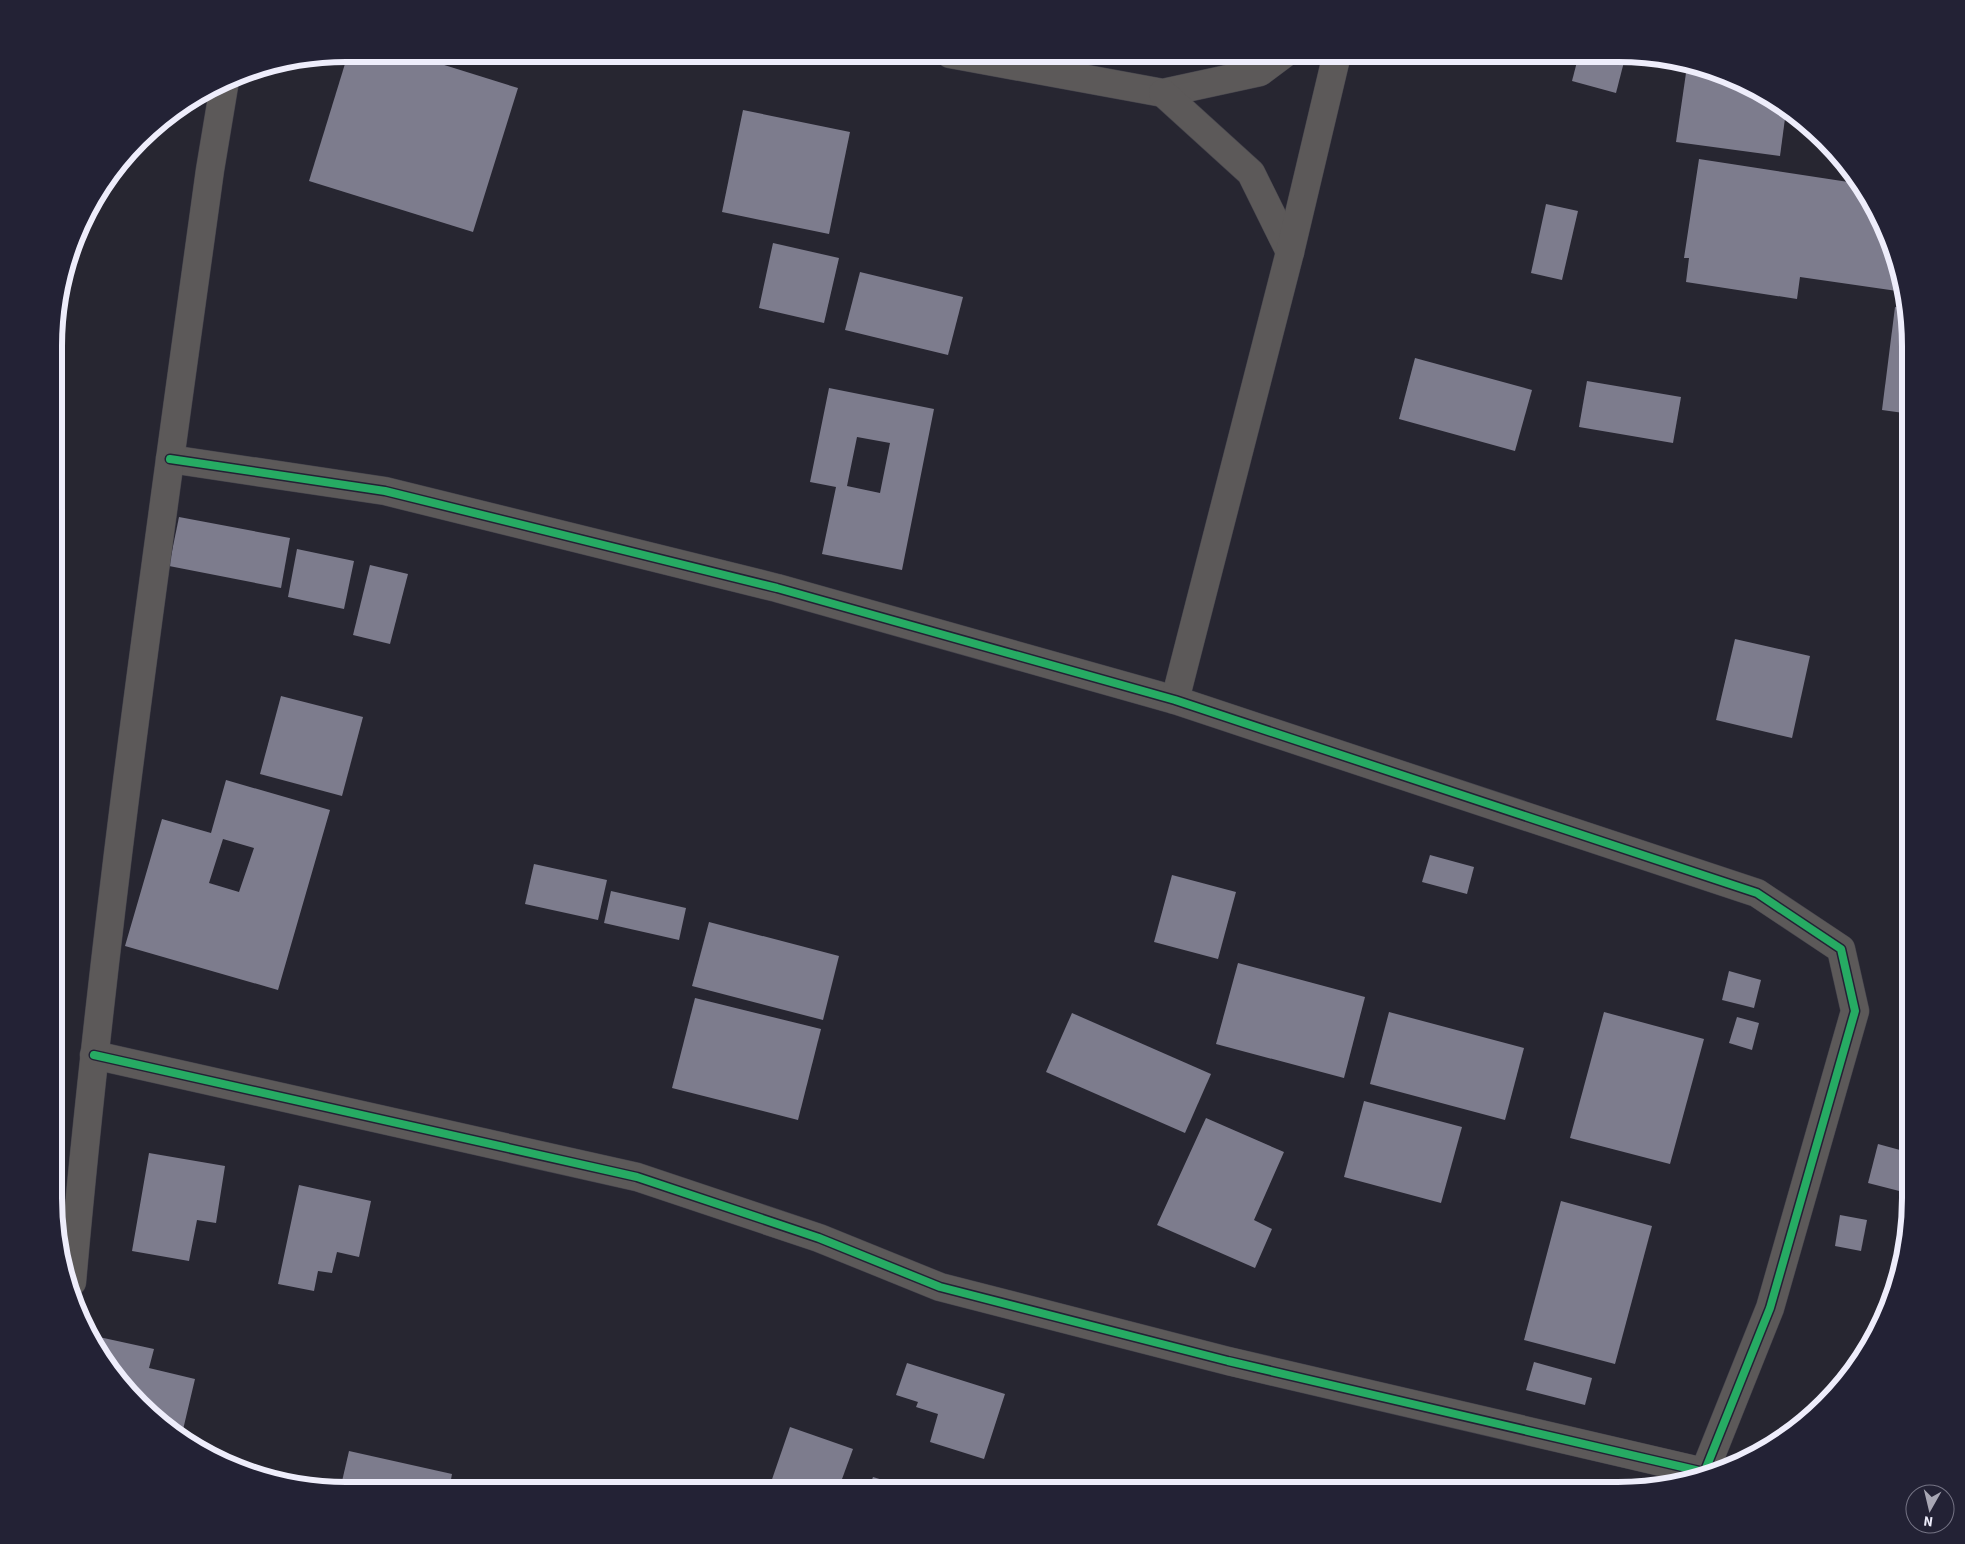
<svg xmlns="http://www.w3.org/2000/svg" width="1965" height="1544" font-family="'Source Sans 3',sans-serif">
<rect width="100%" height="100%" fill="#272631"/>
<g fill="#7d7c8d" fill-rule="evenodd">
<path d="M 348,54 L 409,54 L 518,88 L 473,232 L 309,181 Z"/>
<path d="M 1579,54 L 1626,54 L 1616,93 L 1572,81 Z"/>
<path d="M 1687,66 L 1731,76 L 1786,111 L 1780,156 L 1676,142 Z"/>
<path d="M 743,110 L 850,132 L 829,234 L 722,212 Z"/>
<path d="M 1699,159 L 1855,183 L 1881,217 L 1901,271 L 1904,292 L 1800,277 L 1797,299 L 1686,282 L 1689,258 L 1684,258 Z"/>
<path d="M 1546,204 L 1578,211 L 1562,280 L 1531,273 Z"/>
<path d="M 773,243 L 839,258 L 824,323 L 759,308 Z"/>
<path d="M 860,272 L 963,297 L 948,355 L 845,330 Z"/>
<path d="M 1895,307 L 1906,309 L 1911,346 L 1911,414 L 1882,410 Z"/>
<path d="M 1415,358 L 1532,390 L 1515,451 L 1399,419 Z"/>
<path d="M 1587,381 L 1681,397 L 1673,443 L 1579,427 Z"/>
<path d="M 829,388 L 934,409 L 902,570 L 822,554 L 836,487 L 810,482 ZM 857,437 L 890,443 L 880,493 L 847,486 Z"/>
<path d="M 179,517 L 290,538 L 281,588 L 169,566 Z"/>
<path d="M 297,549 L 354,561 L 344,609 L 288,597 Z"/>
<path d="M 370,565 L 408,574 L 390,644 L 353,635 Z"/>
<path d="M 1735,639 L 1810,656 L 1792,738 L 1716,720 Z"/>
<path d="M 281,696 L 363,717 L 342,796 L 260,774 Z"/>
<path d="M 55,701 L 63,703 L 56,743 L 55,743 Z"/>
<path d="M 226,780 L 330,810 L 278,990 L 125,946 L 162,819 L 211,833 ZM 223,839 L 254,848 L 239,892 L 209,883 Z"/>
<path d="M 1430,855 L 1474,867 L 1467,894 L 1422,882 Z"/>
<path d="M 534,864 L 607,880 L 598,920 L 525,904 Z"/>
<path d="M 1172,875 L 1236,892 L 1218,959 L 1154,942 Z"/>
<path d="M 611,891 L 686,908 L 679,940 L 604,923 Z"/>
<path d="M 709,922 L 839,956 L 823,1020 L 692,986 Z"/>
<path d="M 1238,963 L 1365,997 L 1344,1078 L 1216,1044 Z"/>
<path d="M 1729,971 L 1761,980 L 1754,1008 L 1722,1000 Z"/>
<path d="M 695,998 L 821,1029 L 798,1120 L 672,1088 Z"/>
<path d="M 1389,1012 L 1524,1048 L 1505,1120 L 1370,1084 Z"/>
<path d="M 1604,1012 L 1704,1039 L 1670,1164 L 1570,1138 Z"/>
<path d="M 1072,1013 L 1211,1074 L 1185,1133 L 1046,1072 Z"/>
<path d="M 1737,1017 L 1759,1023 L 1752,1050 L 1729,1043 Z"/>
<path d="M 1364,1101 L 1462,1127 L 1441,1203 L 1344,1177 Z"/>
<path d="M 1206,1118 L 1284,1152 L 1254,1220 L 1272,1229 L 1255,1268 L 1157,1225 Z"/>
<path d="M 1878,1144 L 1911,1153 L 1911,1194 L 1868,1183 Z"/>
<path d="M 149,1153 L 225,1166 L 216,1223 L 197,1220 L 189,1261 L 132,1251 Z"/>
<path d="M 299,1185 L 371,1201 L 359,1257 L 337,1252 L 332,1273 L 318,1271 L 314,1291 L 278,1284 Z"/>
<path d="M 1561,1201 L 1652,1226 L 1615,1364 L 1524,1340 Z"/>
<path d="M 1840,1215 L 1867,1220 L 1861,1251 L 1835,1246 Z"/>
<path d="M 99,1337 L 154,1349 L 149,1368 L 195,1379 L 182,1434 L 153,1417 L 97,1345 Z"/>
<path d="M 1534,1362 L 1592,1378 L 1585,1405 L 1526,1390 Z"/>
<path d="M 907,1363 L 1005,1394 L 984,1459 L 930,1442 L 938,1414 L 916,1407 L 918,1402 L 896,1395 Z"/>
<path d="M 790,1427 L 853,1449 L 838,1490 L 774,1490 L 769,1488 Z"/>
<path d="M 349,1451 L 452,1474 L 449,1490 L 340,1490 Z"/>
<path d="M 873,1477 L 912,1489 L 912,1490 L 868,1490 Z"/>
</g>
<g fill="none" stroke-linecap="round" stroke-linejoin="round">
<defs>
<g id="minor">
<path d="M 950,54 L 1163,93 L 1260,72 L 1284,54"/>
<path d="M 1163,93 L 1251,173 L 1290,252"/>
<path d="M 170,459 L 385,491 L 777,588 L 1175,700 L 1757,893 L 1841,949 L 1855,1011 L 1770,1308 L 1704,1473"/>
<path d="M 1175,700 L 1290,252 L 1337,54"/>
<path d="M 94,1055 L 637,1177 L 819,1238 L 940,1287 L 1228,1361 L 1704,1472"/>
<path d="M 72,1282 C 105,910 159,540 210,170 L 224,86"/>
</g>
</defs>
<use href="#minor" stroke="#44434c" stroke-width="29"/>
<use href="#minor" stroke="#5c5959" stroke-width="28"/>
<defs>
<g id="cycleway">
<path d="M 170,459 L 385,491 L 777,588 L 1175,700 L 1757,893 L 1841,949 L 1855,1011 L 1770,1308 L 1704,1473"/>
<path d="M 94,1055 L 637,1177 L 819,1238 L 940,1287 L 1228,1361 L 1704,1472"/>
</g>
</defs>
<use href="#cycleway" stroke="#232235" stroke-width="11"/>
<use href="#cycleway" stroke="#26ab63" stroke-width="8"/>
</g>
<path d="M0 0H1965V1544H0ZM346 62H1618A284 284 0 0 1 1902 346V1198A284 284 0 0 1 1618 1482H346A284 284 0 0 1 62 1198V346A284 284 0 0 1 346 62Z" fill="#232235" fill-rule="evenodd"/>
<path fill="none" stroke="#eeedfb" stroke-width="6" d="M346 62H1618A284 284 0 0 1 1902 346V1198A284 284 0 0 1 1618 1482H346A284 284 0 0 1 62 1198V346A284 284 0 0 1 346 62Z"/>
<g transform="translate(1930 1509) rotate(188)"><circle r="24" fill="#232235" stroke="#747384"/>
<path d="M0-4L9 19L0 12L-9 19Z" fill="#a8a7b4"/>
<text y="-8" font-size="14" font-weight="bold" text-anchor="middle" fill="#eeedfb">N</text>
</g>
</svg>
